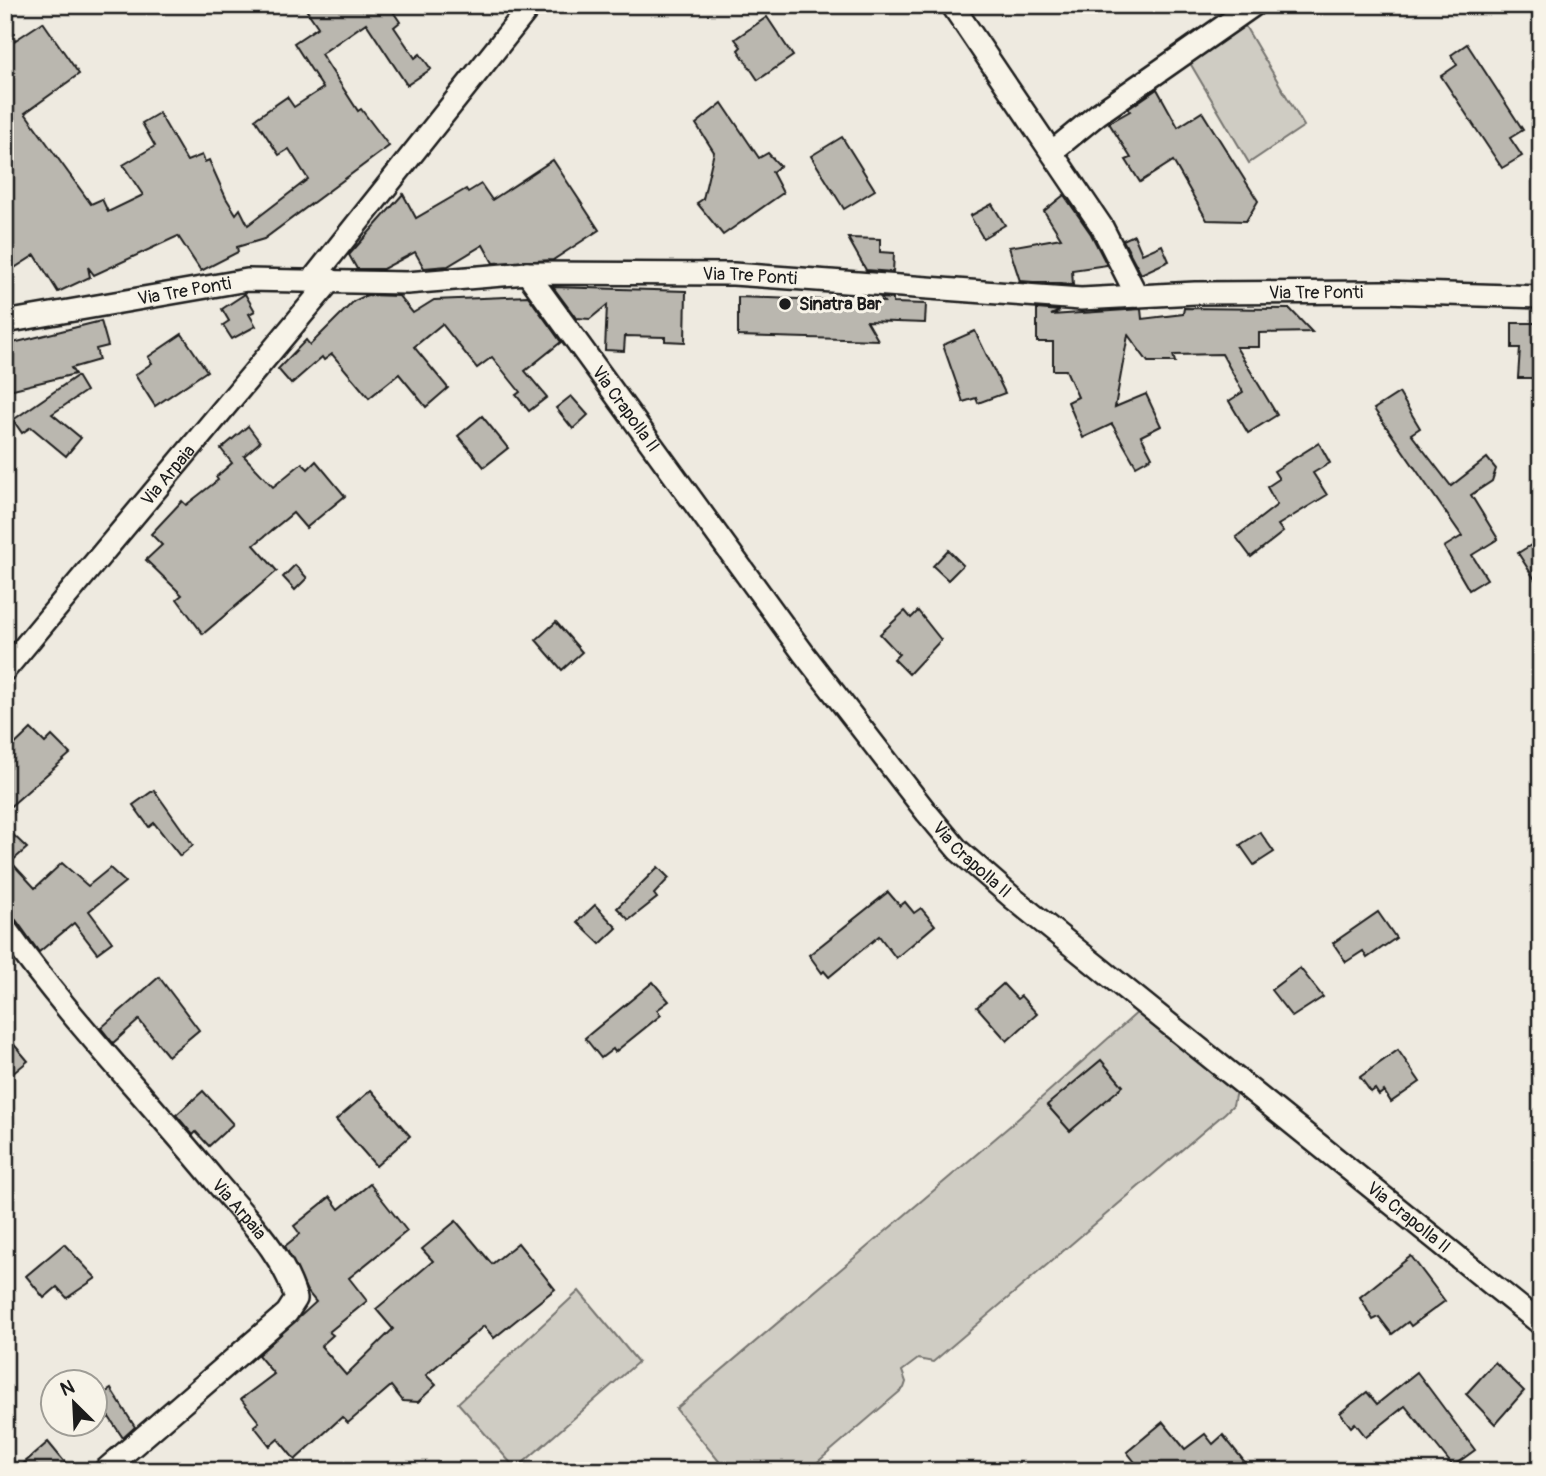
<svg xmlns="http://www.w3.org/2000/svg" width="1546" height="1476" font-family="Pangolin,sans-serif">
<rect width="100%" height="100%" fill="#eeeae0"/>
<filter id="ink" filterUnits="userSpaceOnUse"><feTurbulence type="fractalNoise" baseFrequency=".0143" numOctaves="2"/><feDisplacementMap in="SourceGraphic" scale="14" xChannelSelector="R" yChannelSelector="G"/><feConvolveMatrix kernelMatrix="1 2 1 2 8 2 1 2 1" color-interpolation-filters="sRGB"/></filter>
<g filter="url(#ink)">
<g fill="#cfccc3" stroke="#767470" stroke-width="2">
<path d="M 1245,26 L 1304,126 L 1249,163 L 1190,63 Z"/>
<path d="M 1140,1010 L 1236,1091 L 1233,1105 L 1225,1113 L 933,1362 L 918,1359 L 902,1371 L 906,1382 L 904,1388 L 807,1471 L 727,1471 L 676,1409 L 1011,1125 Z"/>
<path d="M 579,1291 L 638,1362 L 516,1469 L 458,1403 Z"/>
</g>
<g fill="#bab7af" stroke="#1c1c1c" stroke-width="2">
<path d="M 303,5 L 393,5 L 390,7 L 400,22 L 394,27 L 415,58 L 420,54 L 431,69 L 407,85 L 366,23 L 321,54 L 358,111 L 361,109 L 389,146 L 264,239 L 237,247 L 238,252 L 201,271 L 178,236 L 94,275 L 88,267 L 90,277 L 58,292 L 35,255 L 5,274 L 5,47 L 43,22 L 79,74 L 25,113 L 91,204 L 102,199 L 108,212 L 143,195 L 123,165 L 155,146 L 142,123 L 159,113 L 187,161 L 202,155 L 205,162 L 209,160 L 226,198 L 236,214 L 240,209 L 248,225 L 308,179 L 289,149 L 279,155 L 255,119 L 287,97 L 294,107 L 323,88 L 294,43 L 318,27 Z"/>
<path d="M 767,17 L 793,56 L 758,80 L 738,50 L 741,47 L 735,39 Z"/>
<path d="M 1467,44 L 1523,130 L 1510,138 L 1522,156 L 1502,168 L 1441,76 L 1457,65 L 1451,55 Z"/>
<path d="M 1157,89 L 1178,127 L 1202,112 L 1258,201 L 1246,221 L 1207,220 L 1173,161 L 1140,182 L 1126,160 L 1131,158 L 1109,123 L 1130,111 L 1128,109 Z"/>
<path d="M 722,103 L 759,158 L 768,153 L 780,166 L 772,172 L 783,193 L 723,235 L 697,203 L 703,199 L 714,152 L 696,124 Z"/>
<path d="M 842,137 L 875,190 L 844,209 L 811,156 Z"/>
<path d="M 553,160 L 599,230 L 553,260 L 493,263 L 483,245 L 448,266 L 424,268 L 415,252 L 383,269 L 357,269 L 349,255 L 403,194 L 416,218 L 466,189 L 468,192 L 481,184 L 492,200 Z"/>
<path d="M 1064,195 L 1091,234 L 1107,265 L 1072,270 L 1073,285 L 1020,281 L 1009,247 L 1061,238 L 1044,211 Z"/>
<path d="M 992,204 L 1005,225 L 983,238 L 970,216 Z"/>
<path d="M 1134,235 L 1142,254 L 1162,245 L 1169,261 L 1141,274 L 1123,240 Z"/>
<path d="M 848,238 L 880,239 L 880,252 L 894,253 L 893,272 L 866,270 Z"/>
<path d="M 553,287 L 686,291 L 685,342 L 665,341 L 665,337 L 625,336 L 624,351 L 605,350 L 607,305 L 590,319 L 576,318 Z"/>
<path d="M 245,294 L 255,311 L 249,314 L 256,326 L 232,339 L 223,325 L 229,321 L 222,309 Z"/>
<path d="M 367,295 L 399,296 L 413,313 L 434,300 L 528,296 L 561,342 L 525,371 L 547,397 L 529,411 L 516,395 L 520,392 L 492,357 L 477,368 L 442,324 L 414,347 L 448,388 L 426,407 L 399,374 L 369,398 L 332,354 L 324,360 L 322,357 L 291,384 L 278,369 L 306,340 L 310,345 L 354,301 Z"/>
<path d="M 738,297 L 884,302 L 881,298 L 893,299 L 893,303 L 926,304 L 925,323 L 867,321 L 878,340 L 738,336 Z"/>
<path d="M 1184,308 L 1290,309 L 1312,332 L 1259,333 L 1259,347 L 1236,347 L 1277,415 L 1248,433 L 1229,401 L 1243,392 L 1222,354 L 1173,355 L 1175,362 L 1148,362 L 1128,335 L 1115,407 L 1146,394 L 1161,426 L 1141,436 L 1152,457 L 1136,466 L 1112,424 L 1083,438 L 1068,402 L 1078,397 L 1066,370 L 1053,370 L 1053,342 L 1037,342 L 1037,309 L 1060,311 L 1051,315 L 1141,309 L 1142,319 L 1183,314 Z"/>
<path d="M 101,321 L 108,346 L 96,349 L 99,360 L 71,368 L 75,374 L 5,391 L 5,345 Z"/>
<path d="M 1512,323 L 1539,323 L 1541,378 L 1518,378 L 1520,348 L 1512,348 Z"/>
<path d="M 975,331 L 1005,393 L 978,403 L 976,398 L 963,402 L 943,345 Z"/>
<path d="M 182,334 L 207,371 L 155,406 L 135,375 L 152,363 L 148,357 Z"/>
<path d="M 77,376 L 86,391 L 52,414 L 81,438 L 66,456 L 31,427 L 22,433 L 13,420 Z"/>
<path d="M 1399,393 L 1420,428 L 1411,434 L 1451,486 L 1487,458 L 1496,469 L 1492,481 L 1471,495 L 1498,539 L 1472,555 L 1487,579 L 1469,590 L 1444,547 L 1462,536 L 1374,409 Z"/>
<path d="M 571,396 L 588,415 L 573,429 L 556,408 Z"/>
<path d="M 482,416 L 508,448 L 484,467 L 458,436 Z"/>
<path d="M 248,426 L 260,442 L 244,456 L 273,487 L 302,463 L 308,469 L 316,461 L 345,496 L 306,528 L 293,513 L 254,545 L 277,571 L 203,634 L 177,599 L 182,595 L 146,560 L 162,545 L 151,534 L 182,501 L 186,505 L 218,480 L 216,477 L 232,463 L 221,449 Z"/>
<path d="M 1319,443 L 1330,463 L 1313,473 L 1327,495 L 1278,525 L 1283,532 L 1251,557 L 1236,537 L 1277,505 L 1267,487 L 1279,479 L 1274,471 Z"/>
<path d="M 1541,539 L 1541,589 L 1518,553 Z"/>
<path d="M 948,550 L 963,565 L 948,580 L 933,566 Z"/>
<path d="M 295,565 L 307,578 L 295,590 L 283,577 Z"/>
<path d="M 905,611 L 911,618 L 918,611 L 941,640 L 909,674 L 894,659 L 899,654 L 880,634 Z"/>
<path d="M 556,622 L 582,652 L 562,670 L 536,640 Z"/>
<path d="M 31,729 L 45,743 L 52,736 L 70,754 L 5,811 L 5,754 Z"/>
<path d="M 154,790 L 193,845 L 180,856 L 154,823 L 149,827 L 133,805 Z"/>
<path d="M 5,827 L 27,848 L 11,862 L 35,888 L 62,863 L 88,886 L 110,868 L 125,882 L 89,911 L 112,942 L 97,953 L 74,923 L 39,952 L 16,920 L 5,915 Z"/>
<path d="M 1260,832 L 1274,852 L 1254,865 L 1240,845 Z"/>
<path d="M 658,867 L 669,878 L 654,894 L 657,898 L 629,920 L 617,908 Z"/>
<path d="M 888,892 L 900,906 L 905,902 L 914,913 L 921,908 L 935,925 L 896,958 L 879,936 L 829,977 L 824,971 L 822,973 L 809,955 Z"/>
<path d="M 595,905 L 617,928 L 600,944 L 577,922 Z"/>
<path d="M 1378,912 L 1396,938 L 1367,958 L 1363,951 L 1346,962 L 1333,943 Z"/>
<path d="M 1300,968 L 1323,997 L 1292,1017 L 1271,990 Z"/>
<path d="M 159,977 L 199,1030 L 168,1056 L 139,1020 L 113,1043 L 101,1028 Z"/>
<path d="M 653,982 L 669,1001 L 657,1010 L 661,1015 L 615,1052 L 613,1049 L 601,1058 L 585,1038 Z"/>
<path d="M 1003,984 L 1017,999 L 1021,996 L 1037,1014 L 1007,1041 L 977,1007 Z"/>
<path d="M 5,1034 L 28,1061 L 5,1080 Z"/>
<path d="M 1398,1050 L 1420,1082 L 1391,1102 L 1384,1091 L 1379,1095 L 1375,1089 L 1371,1092 L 1360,1077 Z"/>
<path d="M 1101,1060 L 1123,1086 L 1070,1131 L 1047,1105 Z"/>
<path d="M 371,1090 L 410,1136 L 376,1166 L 336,1120 Z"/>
<path d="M 203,1091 L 233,1124 L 209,1146 L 196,1132 L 193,1135 L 176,1115 Z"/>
<path d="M 370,1184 L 407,1231 L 349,1278 L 367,1301 L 329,1332 L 333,1335 L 321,1346 L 346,1375 L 393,1329 L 376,1309 L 433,1261 L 422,1249 L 456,1221 L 492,1264 L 518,1243 L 555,1289 L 494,1338 L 484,1326 L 426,1375 L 436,1385 L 418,1402 L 403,1401 L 391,1386 L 348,1423 L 342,1417 L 295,1460 L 278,1439 L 270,1446 L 254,1426 L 259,1422 L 241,1399 L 274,1374 L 258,1355 L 316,1302 L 307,1291 L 285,1246 L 300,1234 L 294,1226 L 330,1197 L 339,1209 Z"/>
<path d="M 64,1244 L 96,1278 L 67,1298 L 57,1287 L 44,1298 L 26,1276 Z"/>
<path d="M 1411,1256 L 1445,1301 L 1411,1326 L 1408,1322 L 1392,1334 L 1379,1317 L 1373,1320 L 1360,1297 Z"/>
<path d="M 1495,1362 L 1524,1391 L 1495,1424 L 1466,1394 Z"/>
<path d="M 1417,1372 L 1475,1450 L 1453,1466 L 1405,1406 L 1366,1437 L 1355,1423 L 1351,1427 L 1340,1413 L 1367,1392 L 1377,1404 Z"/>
<path d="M 111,1389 L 135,1427 L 123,1438 L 109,1417 L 94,1426 L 94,1400 Z"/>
<path d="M 1163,1422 L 1185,1449 L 1205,1434 L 1213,1444 L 1223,1435 L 1252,1471 L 1142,1471 L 1127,1452 Z"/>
<path d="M 48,1442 L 72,1471 L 15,1471 Z"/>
</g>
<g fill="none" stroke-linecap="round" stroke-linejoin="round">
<defs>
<g id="minor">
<path d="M 952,5 L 1102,227 L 1137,296"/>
<path d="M 1053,151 L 1098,114 L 1254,5"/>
<path id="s1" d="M 527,273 L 804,654 L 927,813 L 958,850 L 1014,899 L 1541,1324"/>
<path d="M 312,280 L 531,5"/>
<path id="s2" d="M 5,322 L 247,280 L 407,283 L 527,273 L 733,274 L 1081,299 L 1195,293 L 1384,292 L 1541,297"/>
<path id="s3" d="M 5,670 L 331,280"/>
<path id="s4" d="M 5,928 C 69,1018 146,1097 216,1182 C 246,1218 284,1254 296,1299 L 287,1313 L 104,1471"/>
</g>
</defs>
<use href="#minor" stroke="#1c1c1c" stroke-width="26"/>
<use href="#minor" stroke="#f7f3e8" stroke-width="21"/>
</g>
</g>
<circle fill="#1c1c1c" stroke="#f7f3e8" stroke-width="2.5" cx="785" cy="304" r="7"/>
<g text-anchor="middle" stroke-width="6" stroke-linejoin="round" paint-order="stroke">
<g font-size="18" fill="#1c1c1c" stroke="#f7f3e8">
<text dy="6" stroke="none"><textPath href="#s2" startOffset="749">Via Tre Ponti</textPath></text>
<text dy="6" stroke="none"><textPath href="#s2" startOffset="182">Via Tre Ponti</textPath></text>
<text dy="6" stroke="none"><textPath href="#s2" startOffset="1316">Via Tre Ponti</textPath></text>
<text dy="6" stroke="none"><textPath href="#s1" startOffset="168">Via Crapolla II</textPath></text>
<text dy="6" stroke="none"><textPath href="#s3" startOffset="254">Via Arpaia</textPath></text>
<text dy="6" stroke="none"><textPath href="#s1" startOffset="737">Via Crapolla II</textPath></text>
<text dy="6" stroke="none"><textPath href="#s4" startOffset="366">Via Arpaia</textPath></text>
<text dy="6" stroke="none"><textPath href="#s1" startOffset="1302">Via Crapolla II</textPath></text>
</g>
<g font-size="18" font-weight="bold" fill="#1c1c1c" stroke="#f7f3e8" text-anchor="start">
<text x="799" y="310">Sinatra Bar</text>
</g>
</g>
<rect width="1546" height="1476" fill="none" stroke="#f7f3e8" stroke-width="28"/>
<rect x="14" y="14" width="1518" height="1448" fill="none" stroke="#1c1c1c" stroke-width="2.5" filter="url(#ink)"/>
<g transform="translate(74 1403) rotate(336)"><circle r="33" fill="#f7f3e8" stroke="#9f9d96" stroke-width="2"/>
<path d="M0-5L12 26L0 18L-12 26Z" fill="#1c1c1c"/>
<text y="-10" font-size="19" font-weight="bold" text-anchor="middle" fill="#1c1c1c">N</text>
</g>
</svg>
